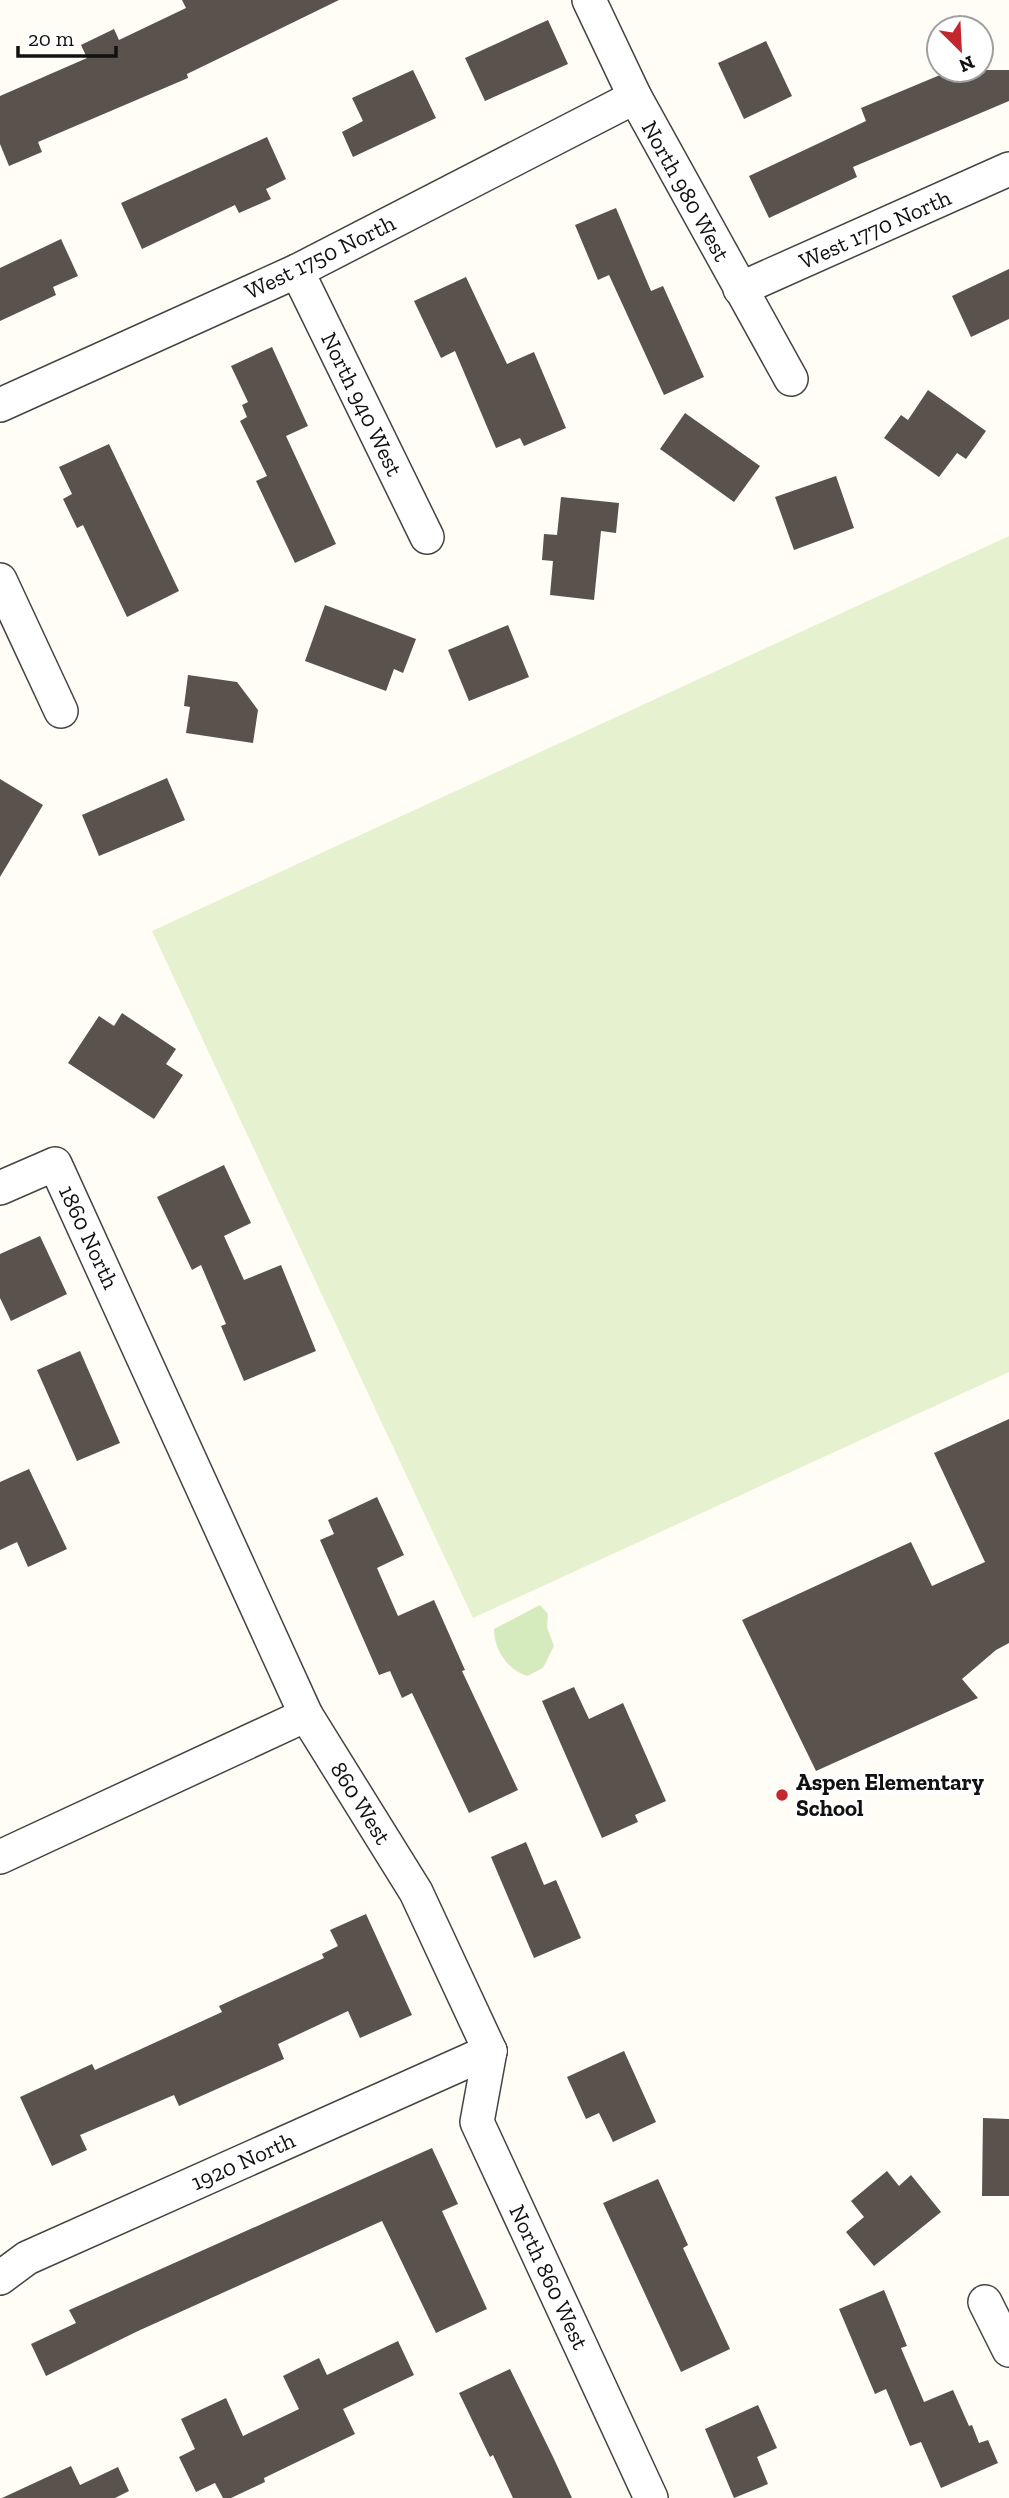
<svg xmlns="http://www.w3.org/2000/svg" width="1009" height="2498" font-family="'Zilla Slab',serif">
<rect width="100%" height="100%" fill="#fffdf5"/>
<path fill="#d5ebbd" d="M 540,1605 L 548,1614 L 547,1627 L 554,1646 L 543,1668 L 527,1676 C 508,1670 494,1650 494,1629 Z"/>
<path fill="#e6f2cf" d="M 1009,536 L 1009,1372 L 473,1618 L 152,931 Z"/>
<g fill="#5a524d">
<path d="M 182,0 L 339,0 L 187,74 L 188,78 L 38,142 L 42,152 L 9,166 L 0,144 L 0,96 L 87,58 L 81,45 L 114,29 L 119,40 L 186,8 Z"/>
<path d="M 548,20 L 568,64 L 485,101 L 465,58 Z"/>
<path d="M 766,41 L 792,96 L 744,119 L 718,63 Z"/>
<path d="M 413,70 L 436,118 L 353,157 L 342,132 L 363,121 L 352,98 Z"/>
<path d="M 952,70 L 1009,70 L 1009,101 L 853,167 L 857,177 L 769,218 L 749,176 L 866,121 L 861,108 Z"/>
<path d="M 267,137 L 286,179 L 266,189 L 271,199 L 239,213 L 235,205 L 142,249 L 121,203 Z"/>
<path d="M 616,208 L 651,291 L 663,286 L 704,377 L 664,395 L 609,275 L 598,280 L 575,225 Z"/>
<path d="M 61,239 L 78,276 L 53,287 L 56,295 L 0,321 L 0,268 Z"/>
<path d="M 1009,269 L 1009,319 L 971,337 L 952,296 Z"/>
<path d="M 466,277 L 507,364 L 534,352 L 566,428 L 524,446 L 520,438 L 496,448 L 455,351 L 441,358 L 414,301 Z"/>
<path d="M 272,347 L 308,426 L 286,436 L 336,544 L 295,563 L 256,481 L 267,476 L 240,421 L 247,417 L 242,405 L 248,402 L 231,366 Z"/>
<path d="M 928,390 L 986,431 L 966,459 L 957,453 L 939,477 L 884,438 L 901,415 L 908,420 Z"/>
<path d="M 685,413 L 760,466 L 734,502 L 660,449 Z"/>
<path d="M 109,444 L 179,591 L 127,617 L 83,525 L 77,528 L 63,499 L 72,494 L 59,467 Z"/>
<path d="M 836,476 L 854,528 L 794,550 L 775,497 Z"/>
<path d="M 561,497 L 619,503 L 616,533 L 601,531 L 594,600 L 550,595 L 553,561 L 542,560 L 544,534 L 557,535 Z"/>
<path d="M 325,605 L 416,639 L 403,673 L 394,669 L 386,691 L 305,661 Z"/>
<path d="M 508,625 L 529,677 L 469,701 L 448,650 Z"/>
<path d="M 188,675 L 237,682 L 258,710 L 253,743 L 186,733 L 190,707 L 184,706 Z"/>
<path d="M 167,778 L 185,820 L 99,856 L 82,815 Z"/>
<path d="M 0,779 L 43,805 L 0,877 Z"/>
<path d="M 122,1013 L 176,1049 L 166,1064 L 183,1075 L 154,1119 L 68,1063 L 99,1016 L 114,1026 Z"/>
<path d="M 224,1165 L 251,1223 L 224,1236 L 244,1280 L 281,1265 L 316,1351 L 244,1381 L 221,1326 L 226,1324 L 201,1265 L 192,1270 L 157,1197 Z"/>
<path d="M 40,1236 L 67,1294 L 11,1321 L 0,1298 L 0,1254 Z"/>
<path d="M 80,1351 L 120,1443 L 77,1461 L 37,1370 Z"/>
<path d="M 1009,1419 L 1009,1643 L 996,1650 L 962,1679 L 978,1698 L 816,1771 L 742,1620 L 911,1542 L 932,1586 L 985,1562 L 934,1453 Z"/>
<path d="M 29,1469 L 67,1549 L 28,1567 L 17,1542 L 0,1550 L 0,1482 Z"/>
<path d="M 377,1497 L 404,1555 L 377,1568 L 398,1616 L 434,1600 L 465,1670 L 462,1671 L 518,1790 L 469,1813 L 412,1693 L 402,1698 L 390,1671 L 379,1675 L 320,1540 L 334,1534 L 328,1520 Z"/>
<path d="M 574,1687 L 589,1719 L 623,1703 L 666,1801 L 635,1815 L 638,1822 L 602,1838 L 542,1701 Z"/>
<path d="M 526,1842 L 544,1885 L 556,1880 L 581,1938 L 534,1958 L 491,1857 Z"/>
<path d="M 366,1914 L 412,2015 L 360,2038 L 348,2011 L 278,2044 L 284,2059 L 179,2106 L 174,2095 L 80,2135 L 87,2150 L 52,2166 L 20,2097 L 92,2064 L 95,2070 L 222,2012 L 219,2006 L 324,1958 L 322,1954 L 338,1946 L 330,1930 Z"/>
<path d="M 624,2051 L 656,2122 L 613,2142 L 599,2113 L 586,2119 L 567,2077 Z"/>
<path d="M 983,2118 L 1009,2119 L 1009,2196 L 982,2196 Z"/>
<path d="M 432,2148 L 458,2204 L 442,2211 L 487,2309 L 436,2333 L 382,2221 L 138,2331 L 46,2376 L 31,2344 L 76,2323 L 69,2310 Z"/>
<path d="M 887,2171 L 899,2186 L 911,2175 L 941,2212 L 874,2266 L 846,2232 L 864,2217 L 851,2201 Z"/>
<path d="M 658,2179 L 688,2245 L 683,2248 L 730,2349 L 681,2372 L 603,2203 Z"/>
<path d="M 884,2290 L 907,2346 L 901,2348 L 924,2402 L 953,2390 L 969,2426 L 972,2425 L 979,2443 L 988,2440 L 998,2463 L 941,2488 L 921,2442 L 910,2446 L 886,2389 L 875,2394 L 839,2309 Z"/>
<path d="M 398,2341 L 414,2375 L 343,2409 L 355,2434 L 264,2478 L 265,2482 L 231,2498 L 223,2498 L 215,2483 L 196,2492 L 179,2457 L 195,2449 L 181,2419 L 226,2398 L 243,2436 L 299,2409 L 283,2376 L 319,2358 L 327,2375 Z"/>
<path d="M 510,2369 L 554,2459 L 572,2498 L 513,2498 L 493,2455 L 490,2457 L 459,2393 Z"/>
<path d="M 758,2405 L 777,2448 L 757,2457 L 768,2484 L 734,2498 L 705,2429 Z"/>
<path d="M 71,2466 L 80,2485 L 118,2467 L 129,2491 L 115,2498 L 2,2498 Z"/>
</g>
<g fill="none" stroke-linecap="round" stroke-linejoin="round">
<defs>
<g id="minor">
<path d="M 589,0 L 635,97 L 791,379"/>
<path d="M 297,271 L 427,537"/>
<path d="M 740,289 L 1009,169"/>
<path d="M 0,405 L 297,271 L 635,97"/>
<path d="M 0,580 L 61,711"/>
<path d="M 0,1188 L 55,1164 L 306,1715 L 416,1892 L 490,2051"/>
<path d="M 0,1857 L 306,1715"/>
<path d="M 490,2051 L 477,2122 L 651,2498"/>
<path d="M 0,2278 L 27,2258 L 490,2051"/>
<path d="M 985,2302 L 1009,2350"/>
</g>
</defs>
<use href="#minor" stroke="#444" stroke-width="36"/>
<use href="#minor" stroke="#fff" stroke-width="33"/>
</g>
<circle fill="#c4262e" stroke="#fff" stroke-width="2.5" cx="782" cy="1795" r="7"/>
<g text-anchor="middle" stroke-width="7" stroke-linejoin="round" paint-order="stroke">
<g font-size="23" fill="#111" stroke="#fff">
<text transform="translate(686 191) rotate(61)" y="8">North 980 West</text>
<text transform="translate(875 229) rotate(-24)" y="8">West 1770 North</text>
<text transform="translate(320 257) rotate(-26)" y="8">West 1750 North</text>
<text transform="translate(362 404) rotate(64)" y="8">North 940 West</text>
<text transform="translate(89 1237) rotate(65)" y="8">1860 North</text>
<text transform="translate(361 1803) rotate(58)" y="8">860 West</text>
<text transform="translate(243 2161) rotate(-24)" y="8">1920 North</text>
<text transform="translate(549 2277) rotate(65)" y="8">North 860 West</text>
</g>
<g font-size="23" font-weight="bold" fill="#111" stroke="#fff" text-anchor="start">
<text x="796" y="1790">Aspen Elementary<tspan x="796" dy="26">School</tspan></text>
</g>
</g>
<g transform="translate(960 49) rotate(156)"><circle r="33" fill="#ffffff" stroke="#a0a0a0" stroke-width="2"/>
<path d="M0-5L12 26L0 18L-12 26Z" fill="#c4262e"/>
<text y="-10" font-size="19" font-weight="bold" text-anchor="middle" fill="#111111">N</text>
</g>
<path d="M18 46v10h98v-10" fill="none" stroke="#111111" stroke-width="3.5"/>
<text x="28" y="46" font-size="21" fill="#111111" stroke="#ffffff" stroke-width="5" paint-order="stroke">20 m</text>
</svg>
